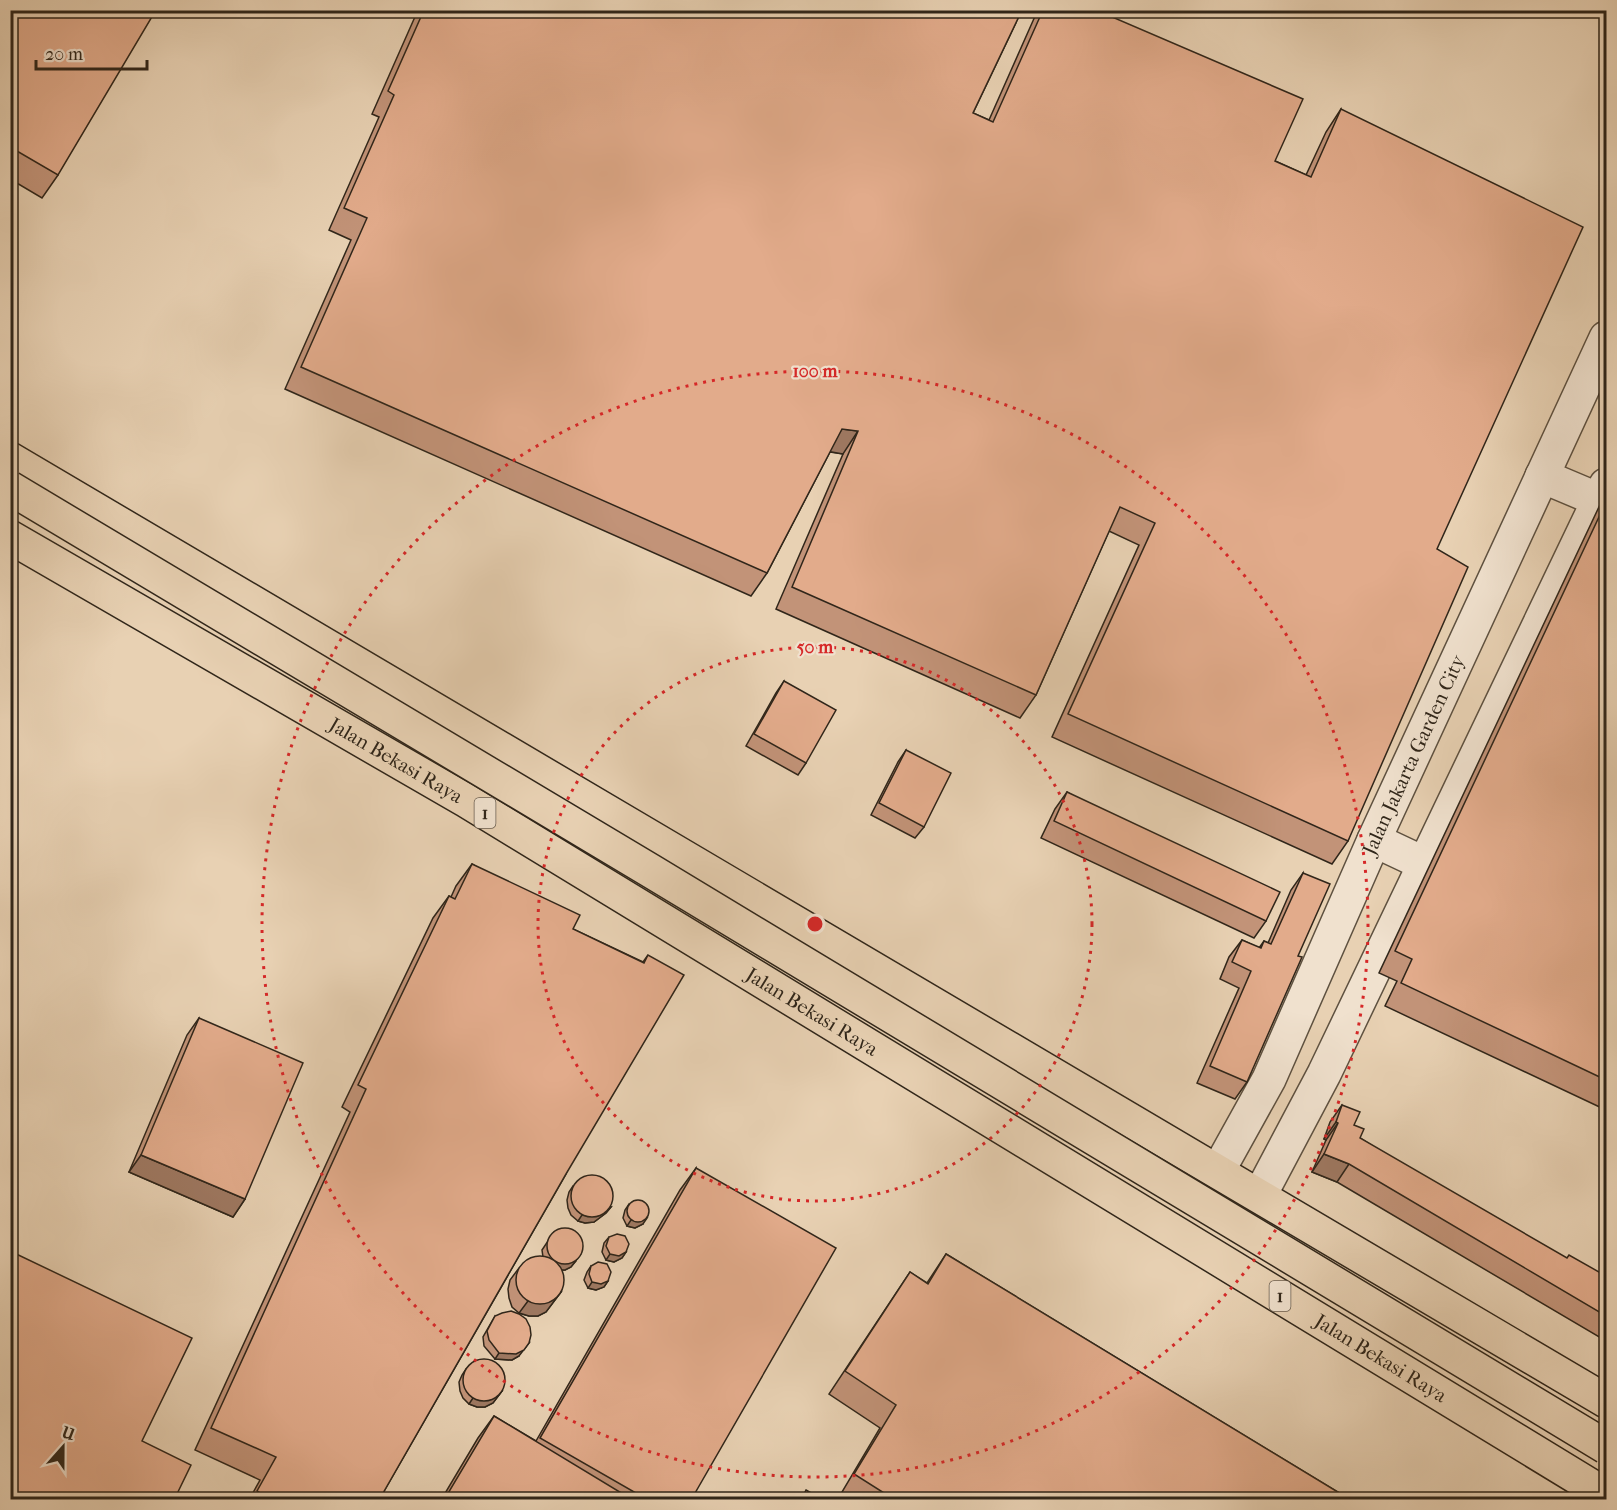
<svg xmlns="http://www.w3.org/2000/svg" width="1617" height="1510" font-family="'IM FELL French Canon',serif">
<rect width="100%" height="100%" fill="#e8d1b3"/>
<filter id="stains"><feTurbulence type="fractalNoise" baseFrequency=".00333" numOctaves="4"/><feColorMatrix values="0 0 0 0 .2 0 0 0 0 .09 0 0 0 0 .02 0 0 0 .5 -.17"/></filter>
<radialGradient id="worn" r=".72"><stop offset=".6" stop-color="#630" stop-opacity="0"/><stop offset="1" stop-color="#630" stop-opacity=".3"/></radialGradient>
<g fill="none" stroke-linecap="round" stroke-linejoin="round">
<defs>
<g id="tertiary">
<path d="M 1542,476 L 1599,500"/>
<path d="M 1374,840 L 1425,864"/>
<path id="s1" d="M 1218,1171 L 1269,1079 L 1374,840 L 1606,338"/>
<path d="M 1260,1195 L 1324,1074 L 1606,485"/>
</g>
<g id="trunk">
<path d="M 10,459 L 1606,1401"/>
<path id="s2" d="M 10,537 L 465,800 L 1606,1495"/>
</g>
</defs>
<use href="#tertiary" stroke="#5e5140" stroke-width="36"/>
<use href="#trunk" stroke="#30261a" stroke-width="36"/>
<use href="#tertiary" stroke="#f0e1ce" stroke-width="33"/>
<use href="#trunk" stroke="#e8d1b3" stroke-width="33"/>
<defs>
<path id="motorway-bridge" d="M 10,488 L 651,871 L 1606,1447"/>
</defs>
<use href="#motorway-bridge" stroke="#30261a" stroke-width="36" stroke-linecap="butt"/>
<use href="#motorway-bridge" stroke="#e8d1b3" stroke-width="33"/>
</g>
<g fill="#c29378" stroke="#30261a" stroke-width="1.5">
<path d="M 10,10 L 58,175 L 42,198 L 10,179 Z"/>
<path d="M 418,10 L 1022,10 L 973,113 L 989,120 L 1036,14 L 1038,10 L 1096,10 L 1275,161 L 1306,175 L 1326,132 L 1341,109 L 1437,549 L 1348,841 L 1332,864 L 1052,737 L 1139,545 L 1109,531 L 1036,695 L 1020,718 L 776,609 L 843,454 L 830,452 L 767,573 L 751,596 L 285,389 L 351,240 L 329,230 L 379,117 L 372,114 Z"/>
<path d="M 1606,492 L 1606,1110 L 1385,1006 L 1397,981 L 1379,973 Z"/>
<path d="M 784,681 L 806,763 L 798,775 L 746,746 L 776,693 Z"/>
<path d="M 906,750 L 924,827 L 915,838 L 871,815 L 898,762 Z"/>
<path d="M 1067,792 L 1266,921 L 1254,938 L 1041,838 L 1055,809 Z"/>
<path d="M 472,864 L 573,929 L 643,962 L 648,955 L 566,1174 L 379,1500 L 249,1500 L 260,1480 L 195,1450 L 350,1112 L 342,1107 L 433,918 L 449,896 L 451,897 L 456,886 Z"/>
<path d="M 1303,873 L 1298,956 L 1247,1082 L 1235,1099 L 1197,1083 L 1239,988 L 1220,979 L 1229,957 L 1242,940 L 1259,948 L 1264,941 L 1268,943 L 1291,890 Z"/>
<path d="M 199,1018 L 245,1199 L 233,1217 L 129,1172 L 187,1035 Z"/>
<path d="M 1342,1105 L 1360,1138 L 1606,1296 L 1606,1341 L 1337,1182 L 1312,1172 L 1326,1140 L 1324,1139 L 1330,1122 Z"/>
<path d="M 696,1168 L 691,1500 L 441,1500 L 478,1438 L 494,1416 L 536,1441 L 680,1190 Z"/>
<path d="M 573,1186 L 611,1207 L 606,1213 L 594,1222 L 585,1223 L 578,1221 L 571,1215 L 568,1208 L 567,1200 L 569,1192 Z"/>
<path d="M 629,1204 L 643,1224 L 635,1228 L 627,1226 L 623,1218 L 625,1210 Z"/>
<path d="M 554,1232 L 576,1261 L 571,1267 L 565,1270 L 561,1270 L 561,1292 L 546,1312 L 538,1316 L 529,1316 L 519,1313 L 512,1307 L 509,1298 L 508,1289 L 510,1280 L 519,1268 L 543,1257 L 542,1250 Z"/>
<path d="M 609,1237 L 626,1252 L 622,1258 L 614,1262 L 606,1260 L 602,1252 L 604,1243 Z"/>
<path d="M 946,1254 L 1351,1500 L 843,1500 L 839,1497 L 880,1428 L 829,1394 L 910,1272 L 927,1283 Z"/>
<path d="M 591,1266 L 608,1281 L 604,1287 L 596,1290 L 588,1288 L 584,1280 L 587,1272 Z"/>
<path d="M 495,1316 L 519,1356 L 512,1360 L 495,1359 L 484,1346 L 483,1337 Z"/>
<path d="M 466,1369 L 502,1391 L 493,1403 L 485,1407 L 477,1407 L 469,1404 L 463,1398 L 460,1391 L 459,1382 L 462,1375 Z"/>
</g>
<g fill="#9e7861" stroke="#30261a" stroke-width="1.5">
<path d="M 842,429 L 858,431 L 843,454 L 826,451 Z"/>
<path d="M 1336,1122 L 1338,1123 L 1326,1140 L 1324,1139 Z"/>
<path d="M 1324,1154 L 1349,1164 L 1337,1182 L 1312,1172 Z"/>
<path d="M 141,1155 L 245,1199 L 233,1217 L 129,1172 Z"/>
<path d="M 611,1207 L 606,1213 L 594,1222 L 585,1223 L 578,1221 L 582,1215 Z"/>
<path d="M 647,1218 L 643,1224 L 635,1228 L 627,1226 L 631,1220 Z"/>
<path d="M 626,1252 L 622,1258 L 614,1262 L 606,1260 L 610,1254 Z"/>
<path d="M 580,1255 L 571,1267 L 565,1270 L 558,1270 L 551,1268 L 555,1262 Z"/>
<path d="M 608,1281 L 604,1287 L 596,1290 L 588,1288 L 592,1282 Z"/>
<path d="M 561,1292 L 546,1312 L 538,1316 L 529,1316 L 519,1313 L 528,1301 Z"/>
<path d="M 529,1343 L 519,1356 L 512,1360 L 495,1359 L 499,1353 Z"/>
<path d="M 502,1391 L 493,1403 L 485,1407 L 477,1407 L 469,1404 L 473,1398 Z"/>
</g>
<g fill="#e2ab8b" stroke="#30261a" stroke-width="1.5">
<path d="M 10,10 L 156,10 L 58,175 L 10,147 Z"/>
<path d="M 424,10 L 1022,10 L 973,113 L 993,122 L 1043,10 L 1096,10 L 1303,99 L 1275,161 L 1311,177 L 1341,109 L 1583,227 L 1437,549 L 1468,567 L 1348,841 L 1068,714 L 1155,523 L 1120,507 L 1036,695 L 792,587 L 858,431 L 842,429 L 767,573 L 301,367 L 367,218 L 344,208 L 394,95 L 388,91 Z"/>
<path d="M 1606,502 L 1606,1080 L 1401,983 L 1412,959 L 1395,951 Z"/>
<path d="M 784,681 L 836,710 L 806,763 L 754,734 Z"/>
<path d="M 906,750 L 951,773 L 924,827 L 879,803 Z"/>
<path d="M 1067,792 L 1280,892 L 1266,921 L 1054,821 Z"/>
<path d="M 472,864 L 580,915 L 573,929 L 644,963 L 648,955 L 684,975 L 566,1174 L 379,1500 L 271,1500 L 257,1491 L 276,1457 L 211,1428 L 366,1089 L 358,1085 L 449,896 L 455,899 Z"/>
<path d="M 1303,873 L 1330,884 L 1298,956 L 1302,957 L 1247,1082 L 1210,1066 L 1251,971 L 1232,962 L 1242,940 L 1261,948 L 1264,941 L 1271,944 Z"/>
<path d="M 199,1018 L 303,1063 L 245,1199 L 141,1155 Z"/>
<path d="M 1342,1105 L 1360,1112 L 1354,1125 L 1364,1129 L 1360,1138 L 1567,1258 L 1569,1255 L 1606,1276 L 1606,1286 L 1602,1294 L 1606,1296 L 1606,1316 L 1349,1164 L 1324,1154 L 1338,1123 L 1336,1122 Z"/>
<path d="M 696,1168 L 836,1248 L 691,1500 L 648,1500 L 540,1438 Z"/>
<circle cx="592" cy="1196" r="21"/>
<circle cx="638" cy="1211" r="11"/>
<circle cx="565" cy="1246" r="18"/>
<path d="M 617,1234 L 625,1236 L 629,1244 L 626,1252 L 619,1256 L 610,1254 L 606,1246 L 609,1237 Z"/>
<path d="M 10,1251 L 192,1338 L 142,1441 L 191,1465 L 174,1500 L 10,1500 Z"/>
<path d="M 946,1254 L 1351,1500 L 895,1500 L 854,1474 L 896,1405 L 845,1371 L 910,1272 L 928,1284 Z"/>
<circle cx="540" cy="1280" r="24"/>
<path d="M 598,1262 L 607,1264 L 611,1272 L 608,1281 L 601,1284 L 592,1282 L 589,1274 L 591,1266 Z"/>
<path d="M 511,1311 L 519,1314 L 526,1319 L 530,1327 L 531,1335 L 529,1343 L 524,1350 L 516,1354 L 499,1353 L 489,1340 L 487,1331 L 495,1316 L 502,1313 Z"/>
<circle cx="484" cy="1380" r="21"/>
<path d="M 494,1416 L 633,1500 L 444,1500 Z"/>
<path d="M 806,1490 L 823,1500 L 801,1500 Z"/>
</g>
<g fill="none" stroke="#d62828" stroke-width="3" stroke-dasharray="3 6">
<circle cx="815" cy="924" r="277"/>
<circle cx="815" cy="924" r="553"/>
</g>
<g text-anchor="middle" stroke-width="4.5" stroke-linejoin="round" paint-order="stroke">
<g fill="#f0e1ce" stroke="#6a5e50" stroke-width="1.5">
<rect x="474.5" y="798" width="21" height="30" rx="4.5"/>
<rect x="1269.5" y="1281" width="21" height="30" rx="4.5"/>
</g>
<g font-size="18" font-weight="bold" fill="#30261a">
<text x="485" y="819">1</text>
<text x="1280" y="1302">1</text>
</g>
<g font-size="20" fill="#30261a" stroke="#f0e1ce">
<text dy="7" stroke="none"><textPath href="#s1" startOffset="460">Jalan Jakarta Garden City</textPath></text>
<text dy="7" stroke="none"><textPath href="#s2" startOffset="446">Jalan Bekasi Raya</textPath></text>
<text dy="7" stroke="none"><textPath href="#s2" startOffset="932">Jalan Bekasi Raya</textPath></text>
<text dy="7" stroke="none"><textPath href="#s2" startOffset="1598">Jalan Bekasi Raya</textPath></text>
</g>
</g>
<circle cx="815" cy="924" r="9" fill="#d62828" stroke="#f0e1ce" stroke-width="3"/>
<g font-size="18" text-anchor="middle" font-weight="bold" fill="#d62828" stroke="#f0e1ce" stroke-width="4.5" stroke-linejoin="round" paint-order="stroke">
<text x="815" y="377">100 m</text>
<text x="815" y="653">50 m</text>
</g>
<rect width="1617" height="1510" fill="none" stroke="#e8d1b3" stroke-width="36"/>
<rect x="12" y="12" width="1593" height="1486" fill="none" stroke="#30261a" stroke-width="3"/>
<rect x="18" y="18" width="1581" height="1474" fill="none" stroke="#30261a" stroke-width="1.5"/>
<g transform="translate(63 1447) rotate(21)" stroke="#f0e1ce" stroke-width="4.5" paint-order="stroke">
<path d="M0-4.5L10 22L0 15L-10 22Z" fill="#30261a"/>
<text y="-9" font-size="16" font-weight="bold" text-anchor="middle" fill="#30261a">U</text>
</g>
<path d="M36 60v9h111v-9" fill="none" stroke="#30261a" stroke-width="3"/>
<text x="45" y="60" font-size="18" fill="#30261a" stroke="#f0e1ce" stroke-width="4.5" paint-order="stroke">20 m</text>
<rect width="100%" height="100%" filter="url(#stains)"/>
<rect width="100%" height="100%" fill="url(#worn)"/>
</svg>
